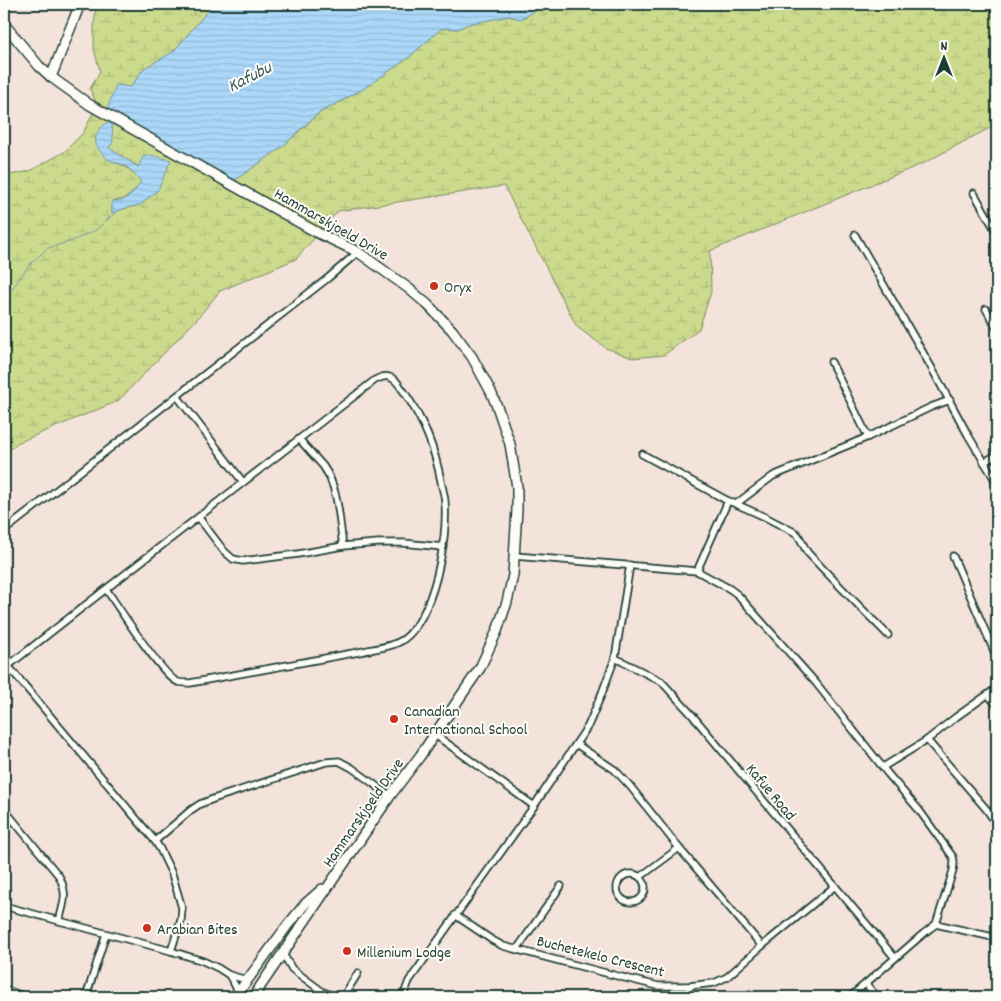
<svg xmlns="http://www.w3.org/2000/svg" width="1001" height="1001" font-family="Dekko,sans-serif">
<defs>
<pattern id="wetland-marsh" width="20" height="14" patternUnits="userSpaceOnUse" patternTransform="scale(1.25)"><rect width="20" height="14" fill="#ccda8d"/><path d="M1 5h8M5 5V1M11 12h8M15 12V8" fill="none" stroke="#afbc7a"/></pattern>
<pattern id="water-rules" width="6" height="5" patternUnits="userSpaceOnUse" patternTransform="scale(1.25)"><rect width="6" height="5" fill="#acd7f8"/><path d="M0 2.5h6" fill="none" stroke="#94b9d5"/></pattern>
</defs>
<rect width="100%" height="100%" fill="#f4e3da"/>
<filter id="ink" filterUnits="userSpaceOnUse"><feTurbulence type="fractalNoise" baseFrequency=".02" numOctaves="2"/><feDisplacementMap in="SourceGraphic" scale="10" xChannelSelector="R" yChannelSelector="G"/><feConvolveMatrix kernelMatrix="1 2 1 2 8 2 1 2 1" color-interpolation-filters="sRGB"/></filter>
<g filter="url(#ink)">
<path fill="url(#wetland-marsh)" stroke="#768c60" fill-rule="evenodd" d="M 96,4 L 214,4 L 173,52 L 143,69 L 131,87 L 231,183 L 282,147 L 318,114 L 363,89 L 408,58 L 442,28 L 458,29 L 468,24 L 509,16 L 521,19 L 548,4 L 997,4 L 997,124 L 924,163 L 710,251 L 711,292 L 699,329 L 664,355 L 632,358 L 606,348 L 577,327 L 504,186 L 338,211 L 296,259 L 220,291 L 197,319 L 118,401 L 17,443 L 4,455 L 4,176 L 30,171 L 64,152 L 83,133 L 97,105 L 90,89 L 100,71 L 94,49 L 94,26 ZM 108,148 L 139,167 L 158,190 L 140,205 L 126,208 L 112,213 L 112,201 C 128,200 132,194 141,182 C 132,171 127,166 113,162 Z"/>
<g fill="url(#water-rules)" stroke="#7499aa">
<path d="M 214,4 L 548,4 L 521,19 L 509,16 L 468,24 L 458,29 L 442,28 L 408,58 L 363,89 L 317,114 L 282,147 L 231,183 L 106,113 L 116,85 L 131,87 L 143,69 L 173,52 Z"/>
<path d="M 108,122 L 112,124 L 113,142 L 109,148 L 138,167 L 143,157 L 150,155 L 171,160 L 158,190 L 140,205 L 126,208 L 112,213 L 112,201 L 122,201 L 132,194 L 141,182 C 136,176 131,169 124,165 C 121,163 116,163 113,162 C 94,151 88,135 108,122 Z"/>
</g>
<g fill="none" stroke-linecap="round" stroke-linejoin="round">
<path stroke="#7499aa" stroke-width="1" d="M 4,300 L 31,263 L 48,248 L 72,241 L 96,230 L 118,210"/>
<defs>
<g id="street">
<path d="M 974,193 L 997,233"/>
<path d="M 855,235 L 930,365 L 968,435 L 997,483"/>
<path d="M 986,309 L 997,328"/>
<path d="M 831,362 L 868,437"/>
<path d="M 177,396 L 243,482"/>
<path d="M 299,439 C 307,448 315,457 323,466 C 339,488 339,520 343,546"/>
<path d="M 642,454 L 728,501 L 697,571"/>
<path d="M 984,462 L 997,455"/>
<path d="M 728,501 L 736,504 L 773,476 L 868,437 L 931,407 L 950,400"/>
<path d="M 736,504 L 765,517 L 796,533 C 802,539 803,547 808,553 C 834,581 861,608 888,635"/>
<path d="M 199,518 L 224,551 L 233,559 L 243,561 L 298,554 L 343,546 L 378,543 L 403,543 L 443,547"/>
<path d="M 4,531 L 328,278 L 358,252"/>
<path d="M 515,556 L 697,571 L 730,589 L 738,595 L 816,683 L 888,774 L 919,810 L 953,857 L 954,862 L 953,871 L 936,924 L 923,934 L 850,997"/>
<path d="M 953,556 L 997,658"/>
<path d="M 615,658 L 661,681 L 693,716 L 895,958"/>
<path d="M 4,661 L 155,841 L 160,849 L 172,874 L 182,908 L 181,920 L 171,951"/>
<path d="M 8,666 C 129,570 252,476 375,380 C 379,378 384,375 389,377 C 397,379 400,387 405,393 C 424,422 434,446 441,481 C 442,488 445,496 445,503 C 448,539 434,616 404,639 C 393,647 377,648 364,651 L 190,683 C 187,683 182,683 178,682 C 163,677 117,605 106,589"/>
<path d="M 988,695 L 997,705"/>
<path d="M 434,734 L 534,806"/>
<path d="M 927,740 L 956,717 L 997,688"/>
<path d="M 576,744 L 615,770 L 630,786 L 679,848 L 762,946"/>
<path d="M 883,767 L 927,740 L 987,810 L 997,825"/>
<path d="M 4,809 L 59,876 C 68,894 64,902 59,921"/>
<path d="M 155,841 L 191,810 L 200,804 L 216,798 L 326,762 L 339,761 L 352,768 L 390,796"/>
<circle cx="631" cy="888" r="14"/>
<path d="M 640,877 L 679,848"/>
<path d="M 4,906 L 171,951 L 203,961 L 218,968 L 229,975 L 247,980"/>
<path d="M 455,915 L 492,940 L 503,946 L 625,978 L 658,986 L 689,986 L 714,983 L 727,977 L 762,946 L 835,886"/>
<path d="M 936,924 L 997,938"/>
<path d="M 517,949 L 561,886"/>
<path d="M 283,954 L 292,969 L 323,992 L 336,997"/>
<path d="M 229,975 L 239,992"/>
<path d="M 866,984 L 877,997"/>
<path d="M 689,986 L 690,997"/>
<path d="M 4,989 L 25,997"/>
<path d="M 86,997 L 106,934"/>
<path d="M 343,997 L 358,973"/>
<path d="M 403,997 L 409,981 L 534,806 L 588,726 L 602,693 L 615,658 L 630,565"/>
</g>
<g id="secondary">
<path d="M 4,24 L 39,66 L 51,77 L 90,105 L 318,233 L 358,252 L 408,288 L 428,305 L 452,330 L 472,357 L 491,392 L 498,409 L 510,444 L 517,487 L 517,509 L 513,575 L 507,602 L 497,631 L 480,668 L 420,756 L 390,796 L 253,997"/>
<path d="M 51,77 L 80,4"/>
<path d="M 235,997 L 287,926 L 305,904 L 322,889"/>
</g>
</defs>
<use href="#street" stroke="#1f3d34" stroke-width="9"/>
<use href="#secondary" stroke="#1f3d34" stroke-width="12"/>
<use href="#street" stroke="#fdfcf7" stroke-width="5.5"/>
<use href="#secondary" stroke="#fdfcf7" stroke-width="9"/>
</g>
</g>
<g fill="#c8321e" stroke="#fdfcf7" stroke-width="2">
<circle cx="434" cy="286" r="5"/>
<circle cx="394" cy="719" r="5"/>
<circle cx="147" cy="928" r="5"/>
<circle cx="347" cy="951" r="5"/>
</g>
<g text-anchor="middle" stroke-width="4" stroke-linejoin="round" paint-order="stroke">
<g font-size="16" fill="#1f3d34" stroke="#fdfcf7">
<text transform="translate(332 223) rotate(30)" y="6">Hammarskjoeld Drive</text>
<text transform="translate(772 791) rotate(50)" y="6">Kafue Road</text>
<text transform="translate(362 812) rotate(-55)" y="6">Hammarskjoeld Drive</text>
<text transform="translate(601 955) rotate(14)" y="6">Buchetekelo Crescent</text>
</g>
<g font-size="16" fill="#1f3d34" stroke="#fdfcf7" text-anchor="start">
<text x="444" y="292">Oryx</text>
<text x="404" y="716">Canadian<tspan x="404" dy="18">International School</tspan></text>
<text x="157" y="934">Arabian Bites</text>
<text x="357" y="957">Millenium Lodge</text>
</g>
<g font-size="18" font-style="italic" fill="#3b5c5b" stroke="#fdfcf7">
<text transform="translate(249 76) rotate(-27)" y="6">Kafubu</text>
</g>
</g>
<rect width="1001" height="1001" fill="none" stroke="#fdfcf7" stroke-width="20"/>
<rect x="10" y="10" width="981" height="981" fill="none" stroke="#1f3d34" stroke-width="2" filter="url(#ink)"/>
<g transform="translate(944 58)" stroke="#fdfcf7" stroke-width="4" paint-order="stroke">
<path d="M0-4L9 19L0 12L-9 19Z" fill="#1f3d34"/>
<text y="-8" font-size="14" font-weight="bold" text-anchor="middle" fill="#1f3d34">N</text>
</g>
</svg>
